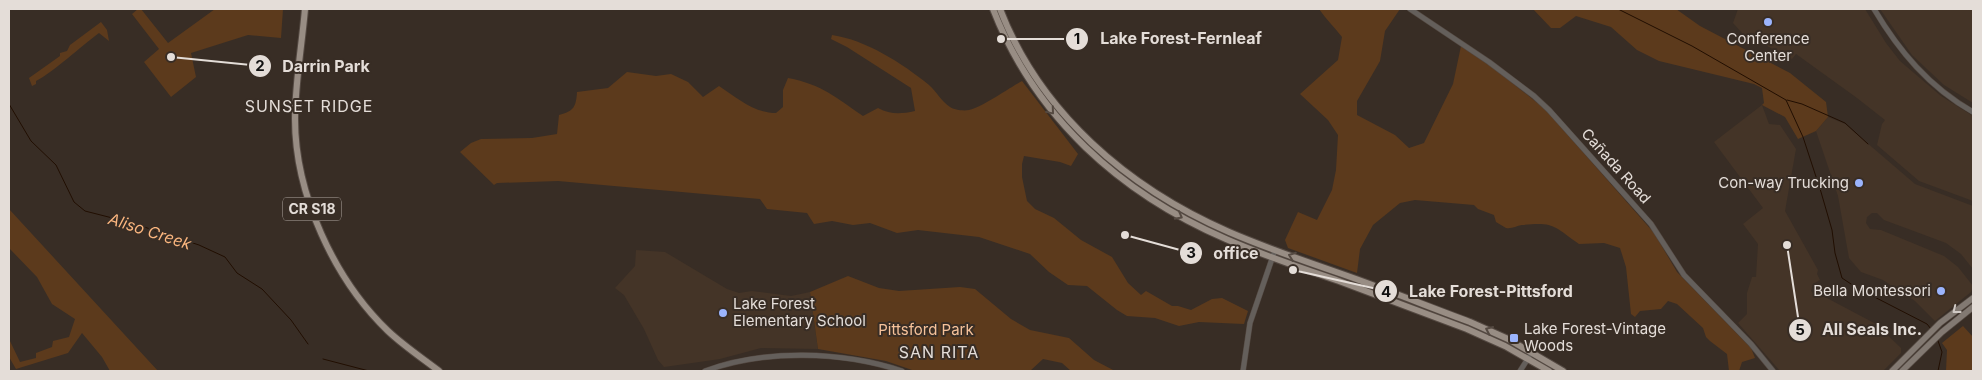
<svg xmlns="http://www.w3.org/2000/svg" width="1982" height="380" font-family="Inter,sans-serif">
<rect width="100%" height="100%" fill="#382d25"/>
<g fill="#443427">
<path d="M 1738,9 L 1865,9 L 1886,43 L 1900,61 L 1941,96 L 1973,116 L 1973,201 L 1919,181 L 1877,145 L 1882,124 L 1885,120 L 1857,98 L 1796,54 L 1792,59 L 1742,33 L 1733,23 Z"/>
<path d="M 1880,9 L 1973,9 L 1973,103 L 1944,85 L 1912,55 Z"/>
<path d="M 1762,105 L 1769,124 L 1780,125 L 1796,149 L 1785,211 L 1818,270 L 1817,274 L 1820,280 L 1813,284 L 1811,291 L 1816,296 L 1825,297 L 1876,324 L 1901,348 L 1901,353 L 1883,371 L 1780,371 L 1738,323 L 1747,314 L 1747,293 L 1752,277 L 1756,277 L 1758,244 L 1743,224 L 1763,208 L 1714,142 Z"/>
<path d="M 1828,117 L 1845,124 L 1915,184 L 1973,206 L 1973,269 L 1961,254 L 1946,243 L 1884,220 L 1877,213 L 1872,213 L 1867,217 L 1866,223 L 1870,229 L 1881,230 L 1944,256 L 1958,267 L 1973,286 L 1971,292 L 1935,321 L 1915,301 L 1883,280 L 1861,272 L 1849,258 L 1838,196 L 1816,131 Z"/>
<path d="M 636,250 L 665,252 L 727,289 L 739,293 L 752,291 L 791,296 L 810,292 L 818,349 L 761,348 L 720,359 L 664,367 L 658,360 L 644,329 L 624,295 L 615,288 L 635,266 Z"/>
</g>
<g fill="#5c3a1c">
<path d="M 138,9 L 141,9 L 168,43 L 215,9 L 283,9 L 281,38 L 248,35 L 191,53 L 196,77 L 171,97 L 144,62 L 159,49 L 132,14 Z"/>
<path d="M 1319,9 L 1400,9 L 1385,31 L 1380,61 L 1357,101 L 1357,115 L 1395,135 L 1409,148 L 1424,143 L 1453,84 L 1461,46 L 1492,67 L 1545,109 L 1654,233 L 1677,272 L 1751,348 L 1755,358 L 1742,362 L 1739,371 L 1729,371 L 1727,354 L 1710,341 L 1706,337 L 1703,328 L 1677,304 L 1668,301 L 1661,309 L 1640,311 L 1635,317 L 1631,314 L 1626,267 L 1620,248 L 1604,243 L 1579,244 C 1553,226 1555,222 1522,225 C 1516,226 1512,229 1506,228 L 1496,222 L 1494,215 L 1478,209 L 1474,205 L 1415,200 L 1400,203 L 1373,225 L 1360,249 L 1357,273 L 1288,248 L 1285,240 L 1298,212 L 1317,220 L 1332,190 L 1336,170 L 1338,135 L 1328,120 L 1300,94 L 1338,60 L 1342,37 C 1334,27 1326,19 1319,9 Z"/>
<path d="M 1533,9 L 1676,9 L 1700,26 L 1790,73 L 1826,102 L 1828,117 L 1816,131 L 1798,139 L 1785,117 L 1762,105 L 1764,103 L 1762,88 L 1754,84 L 1659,61 L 1637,50 L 1611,27 L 1576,16 L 1560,28 L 1551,28 Z"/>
<path d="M 101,22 L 107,30 L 109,41 L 99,33 C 80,47 55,71 36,81 L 36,84 L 32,86 L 29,78 L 60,56 L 60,53 L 67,51 L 70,45 Z"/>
<path d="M 832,35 C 866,40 902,63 929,85 C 936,91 942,102 950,107 C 954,110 964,111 969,110 C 979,109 1011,87 1022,81 L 1078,154 L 1071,166 L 1060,162 L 1024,156 L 1022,164 L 1022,177 L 1027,201 L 1035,209 L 1054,218 L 1081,240 L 1112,257 L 1128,283 L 1141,295 L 1146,291 L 1172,306 L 1178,306 L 1191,310 L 1212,299 L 1222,298 L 1248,311 L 1244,324 L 1199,322 L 1179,326 L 1155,318 L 1127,316 L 1117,310 L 1087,286 L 1068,285 L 1049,272 L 1030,254 L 979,237 L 918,230 L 897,233 L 870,223 L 853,225 L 832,221 L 814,224 L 807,213 L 767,209 L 760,199 L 558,181 L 497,183 L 494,185 L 460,152 L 471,143 L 481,139 L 532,138 L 557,134 L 559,115 C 574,111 576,107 577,92 L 608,88 L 627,72 L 656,76 L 671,74 L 688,82 L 703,97 L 719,86 C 737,98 754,113 776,113 L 783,107 L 783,90 L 788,78 C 823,85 835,97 863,116 L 878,108 C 891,115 901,114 915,111 L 911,88 L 847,47 L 831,39 Z"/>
<path d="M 9,209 L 158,371 L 110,371 L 102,357 L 82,333 L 68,353 L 16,369 L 9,357 L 9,339 L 20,362 L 36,358 L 36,353 L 52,347 L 53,341 L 69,337 L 75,319 L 52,304 L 37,277 L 9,248 Z"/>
<path d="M 848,276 L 879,288 L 899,291 L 960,287 L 975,289 L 1011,319 L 1030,330 L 1069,338 L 1094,360 L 1115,371 L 1071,371 L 1062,363 L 1043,359 L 1030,371 L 915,371 L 886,361 L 818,349 L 810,292 Z"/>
<path d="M 1963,326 L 1973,337 L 1973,371 L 1946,371 L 1947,350 L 1942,343 Z"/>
</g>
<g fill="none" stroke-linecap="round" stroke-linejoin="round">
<g stroke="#210e01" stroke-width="1">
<path d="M 1618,9 L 1692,46 L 1786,100 L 1803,137 L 1821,192 L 1832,230 L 1835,253 L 1842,278 L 1857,288 L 1927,324 L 1931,329"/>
<path d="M 1787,100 L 1802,104 L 1845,123 L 1868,144"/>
<path d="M 9,104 L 31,141 L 56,165 L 74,202 L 85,211 L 132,223 L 199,245 L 225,257 L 237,273 L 262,289 L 291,320 L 308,344"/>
<path d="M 1937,338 L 1942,352 L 1938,371"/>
<path d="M 323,359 L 369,371"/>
</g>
<defs>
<g id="tertiary">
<path d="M 1410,9 L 1489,62 L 1534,96 L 1549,110 L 1651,224 L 1684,275 L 1751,344 L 1773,371"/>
<path d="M 1874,9 C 1899,51 1929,87 1973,112"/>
<path d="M 705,371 C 764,349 842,351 902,371"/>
<path d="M 1243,371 L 1250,323 L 1275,250"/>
<path d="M 1520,371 L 1529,357"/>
</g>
<g id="secondary">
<path d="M 1892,371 L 1940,323 L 1973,298"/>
<path d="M 1902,371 L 1942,332 L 1973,307"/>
</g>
<g id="primary">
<path d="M 305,9 C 302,44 295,84 295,119 C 295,194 334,279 388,331 C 404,346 422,358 439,371"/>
<path d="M 993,9 C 1035,117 1120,193 1226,239 C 1262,255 1301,268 1339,281 C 1382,297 1424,313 1467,329 L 1505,346 L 1549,371"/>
<path d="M 1000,9 C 1040,113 1128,188 1229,232 C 1266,248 1304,261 1342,274 C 1385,289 1427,306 1470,322 L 1508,339 L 1563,371"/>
</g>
</defs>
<use href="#tertiary" stroke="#544942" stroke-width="6"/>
<use href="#secondary" stroke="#544942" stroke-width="7"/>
<use href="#primary" stroke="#544942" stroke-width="8"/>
<use href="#tertiary" stroke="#645f5b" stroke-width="5"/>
<use href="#secondary" stroke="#827972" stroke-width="5.5"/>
<use href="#primary" stroke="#988d84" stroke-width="6"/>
</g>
<defs><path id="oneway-chevron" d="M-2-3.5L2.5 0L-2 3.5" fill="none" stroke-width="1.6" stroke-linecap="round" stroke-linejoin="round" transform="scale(1.25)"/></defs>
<g stroke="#554a42">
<use href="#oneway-chevron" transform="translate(1051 111) rotate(50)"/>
<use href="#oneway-chevron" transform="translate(1179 216) rotate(28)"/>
<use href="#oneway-chevron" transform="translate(1292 256) rotate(-160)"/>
<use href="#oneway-chevron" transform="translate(1489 330) rotate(-156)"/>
</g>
<use stroke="#d0c9c4" href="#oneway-chevron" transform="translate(1956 310) rotate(142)"/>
<g fill="#9bb4fd" stroke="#382d25" stroke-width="2">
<circle cx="1768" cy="22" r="5"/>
<circle cx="1859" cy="183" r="5"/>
<circle cx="1941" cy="291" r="5"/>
<circle cx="723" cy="313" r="5"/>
<rect x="1509" y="333" width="10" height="10" rx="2.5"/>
</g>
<g text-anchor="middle" stroke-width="4" stroke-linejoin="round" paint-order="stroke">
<rect fill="#382d25" stroke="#b0a8a2" stroke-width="1" x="283" y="197.5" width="58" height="23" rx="4"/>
<g font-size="14" font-weight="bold" fill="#e4ddd8">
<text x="312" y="214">CR S18</text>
</g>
<g font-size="15" fill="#e4ddd8" stroke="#382d25" text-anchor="end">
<text x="1768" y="44" text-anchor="middle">Conference<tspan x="1768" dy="17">Center</tspan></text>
<text x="1849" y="188">Con-way Trucking</text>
<text x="1931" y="296">Bella Montessori</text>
<text x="733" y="309" text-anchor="start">Lake Forest<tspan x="733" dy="17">Elementary School</tspan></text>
<text x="1524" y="334" text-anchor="start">Lake Forest-Vintage<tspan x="1524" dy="17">Woods</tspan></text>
</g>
<g font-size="15" fill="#e4ddd8" stroke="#382d25">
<text transform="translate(1616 166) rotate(48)" y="5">Cañada Road</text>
</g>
<g font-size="15" fill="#f6c29a" stroke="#382d25">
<text x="926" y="335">Pittsford Park</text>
</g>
<g font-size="16" letter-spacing="1" fill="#e4ddd8" stroke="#382d25">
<text x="309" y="112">SUNSET RIDGE</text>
<text x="939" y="358">SAN RITA</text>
</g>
<g font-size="16" font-style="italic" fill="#fbb67f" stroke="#382d25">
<text transform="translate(150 231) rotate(18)" y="6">Aliso Creek</text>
</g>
</g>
<path fill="none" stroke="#e4ddd8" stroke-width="2" d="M1001 39L1077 39M171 57L260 66M1125 235L1191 253M1293 270L1386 291M1787 245L1800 330"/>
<g fill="#e4ddd8" stroke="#382d25" stroke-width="2">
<circle cx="1001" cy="39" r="5"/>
<circle cx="171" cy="57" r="5"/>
<circle cx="1125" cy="235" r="5"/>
<circle cx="1293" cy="270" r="5"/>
<circle cx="1787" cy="245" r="5"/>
<circle cx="1077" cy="39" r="12"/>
<circle cx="260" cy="66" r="12"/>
<circle cx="1191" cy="253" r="12"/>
<circle cx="1386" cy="291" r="12"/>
<circle cx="1800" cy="330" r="12"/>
</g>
<g font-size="15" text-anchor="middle" font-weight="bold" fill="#111">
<text x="1077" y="44">1</text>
<text x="260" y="71">2</text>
<text x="1191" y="258">3</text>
<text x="1386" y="297">4</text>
<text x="1800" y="335">5</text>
</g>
<g font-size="16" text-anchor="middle" font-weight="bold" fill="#e4ddd8" stroke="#382d25" stroke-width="4" stroke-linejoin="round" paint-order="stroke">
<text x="1181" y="44">Lake Forest-Fernleaf</text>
<text x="326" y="72">Darrin Park</text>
<text x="1236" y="259">office</text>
<text x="1491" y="297">Lake Forest-Pittsford</text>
<text x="1872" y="335">All Seals Inc.</text>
</g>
<rect width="1982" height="380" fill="none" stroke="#e4ddd8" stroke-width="20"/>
</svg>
